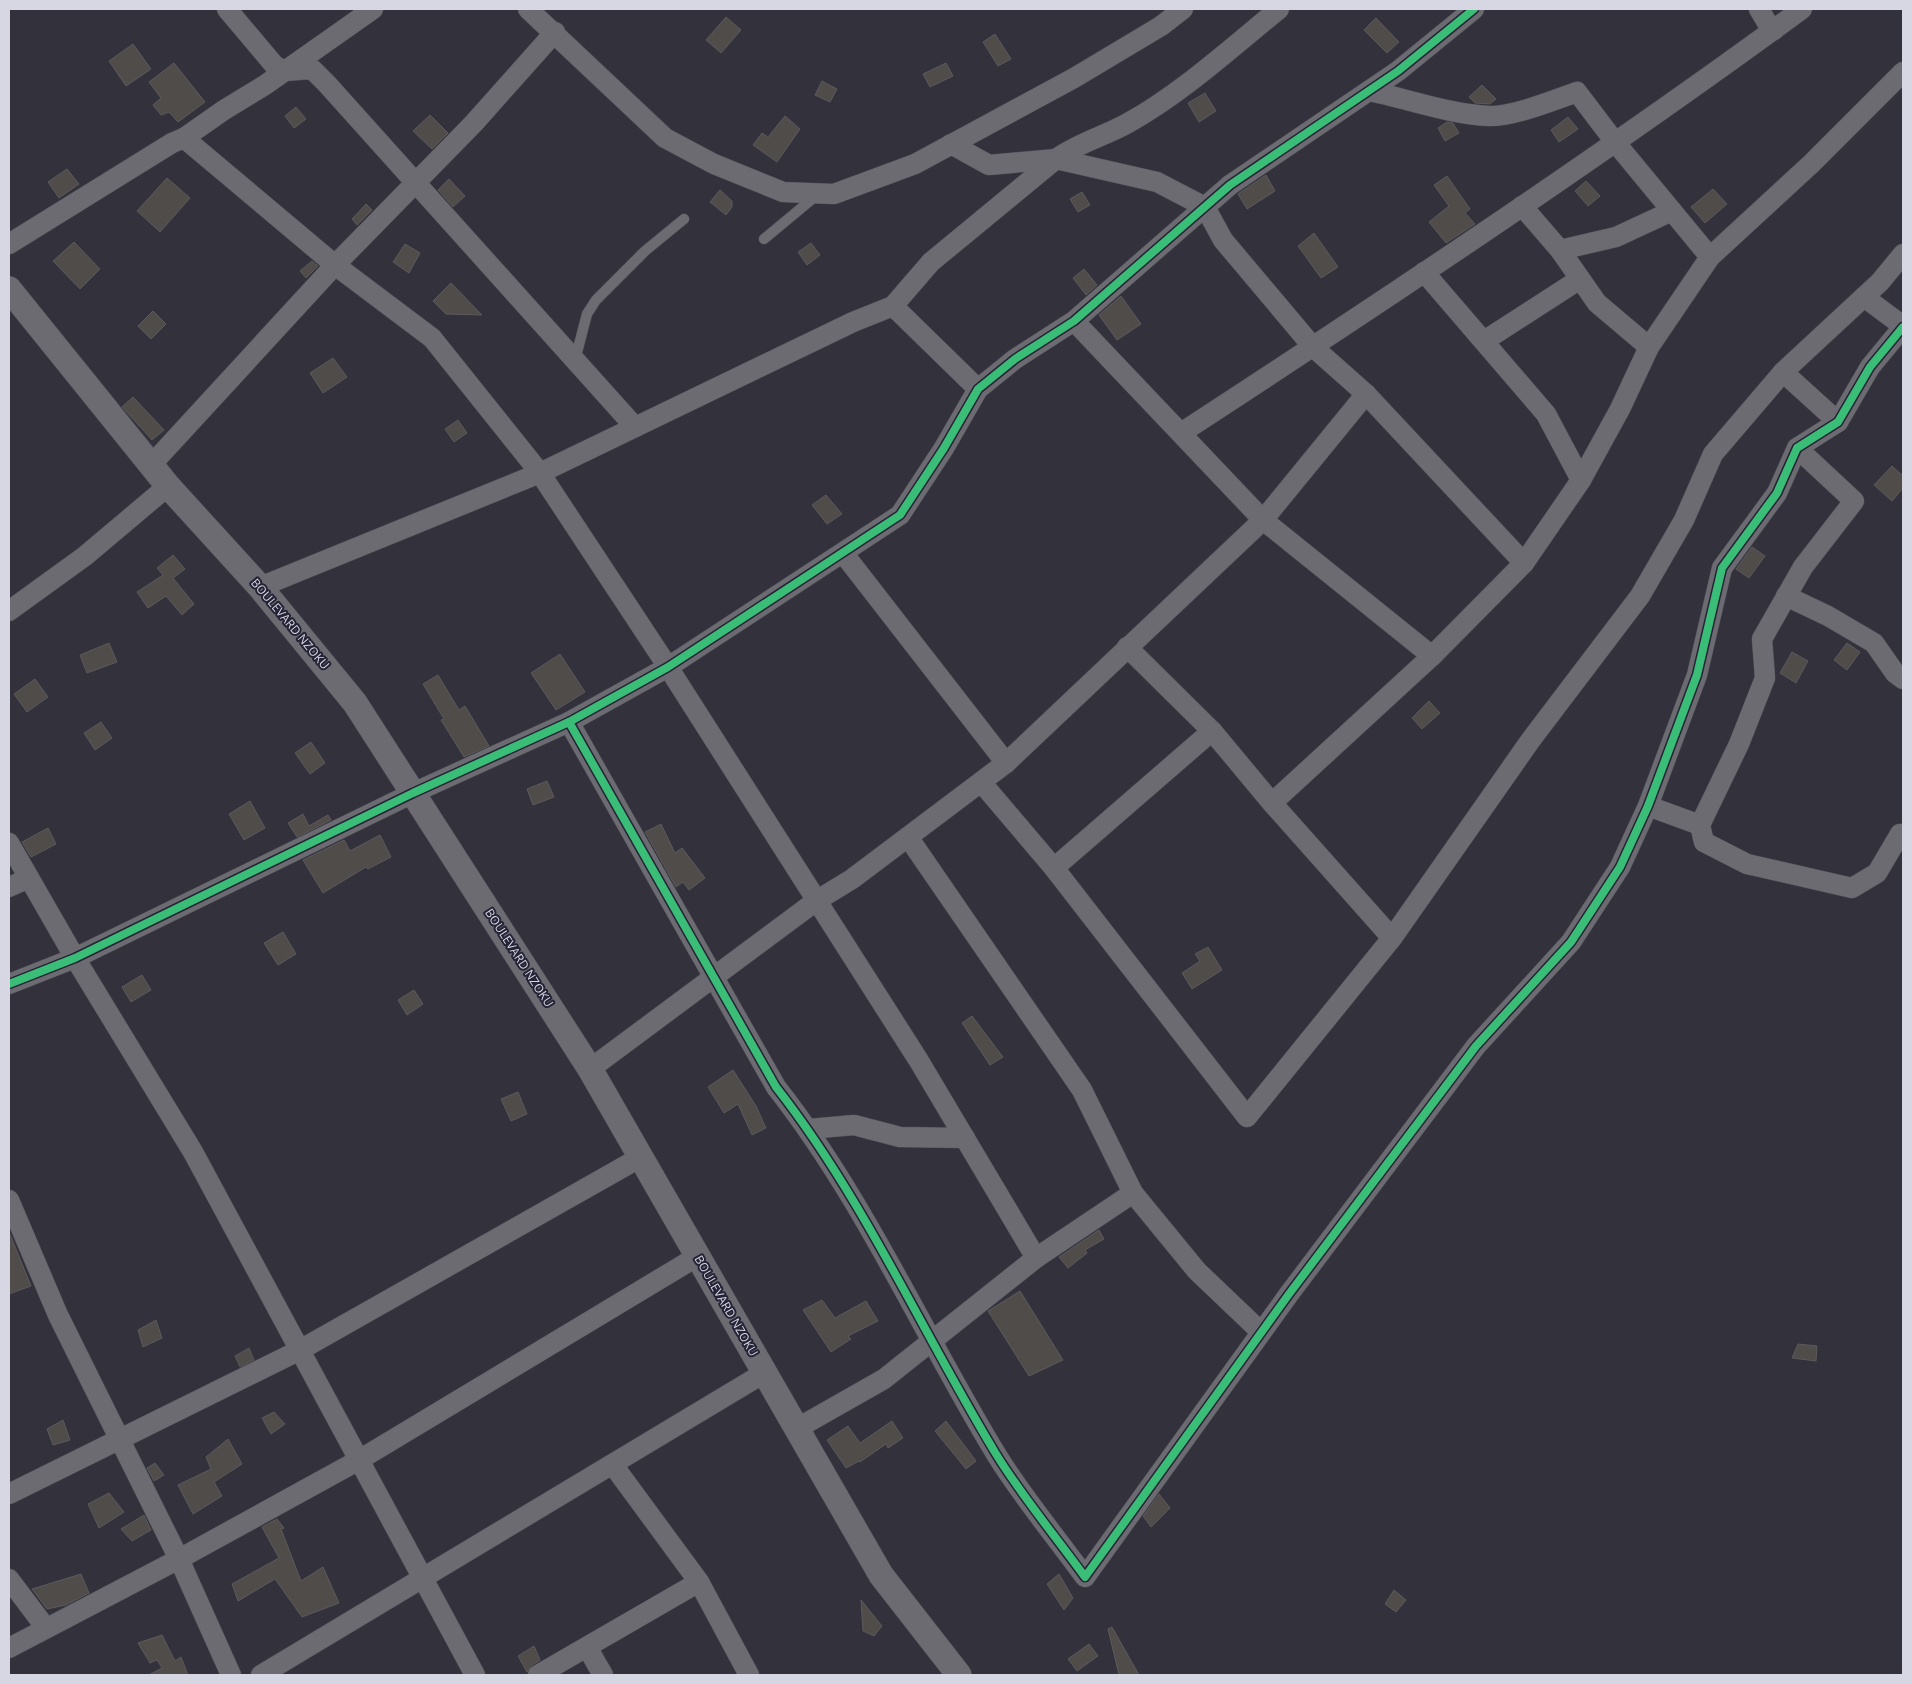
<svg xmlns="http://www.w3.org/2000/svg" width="1912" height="1684" font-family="'Open Sans',sans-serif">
<rect width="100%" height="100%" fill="#32313c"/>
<g fill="#504c4a" stroke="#5d5a5c">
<path d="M 726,17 L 741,30 L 721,53 L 706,40 Z"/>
<path d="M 1376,18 L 1399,42 L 1387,53 L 1364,30 Z"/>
<path d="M 995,34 L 1011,59 L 998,66 L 983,42 Z"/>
<path d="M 133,44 L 151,69 L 126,86 L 109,61 Z"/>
<path d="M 174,63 L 205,102 L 178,122 L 169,112 L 161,115 L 153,105 L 161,98 L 149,82 Z"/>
<path d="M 946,63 L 953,76 L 930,87 L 923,74 Z"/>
<path d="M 822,81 L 837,89 L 830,102 L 815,95 Z"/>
<path d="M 1482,85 L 1496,99 L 1490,104 L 1475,103 L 1469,97 Z"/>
<path d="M 1205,93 L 1216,111 L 1199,122 L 1188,103 Z"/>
<path d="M 296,107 L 306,119 L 294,128 L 285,116 Z"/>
<path d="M 430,115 L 448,133 L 432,149 L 413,131 Z"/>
<path d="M 785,116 L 800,129 L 777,162 L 753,145 L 762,133 L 768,137 Z"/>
<path d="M 1568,117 L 1578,129 L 1559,142 L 1551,130 Z"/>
<path d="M 1447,122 L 1453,123 L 1459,133 L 1445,141 L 1438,128 Z"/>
<path d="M 67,169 L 79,184 L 59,198 L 48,182 Z"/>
<path d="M 1266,175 L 1275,191 L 1247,209 L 1238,194 Z"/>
<path d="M 1447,176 L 1470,209 L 1465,213 L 1475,224 L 1446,243 L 1429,222 L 1449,206 L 1434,185 Z"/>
<path d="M 167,178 L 190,198 L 160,232 L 137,211 Z"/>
<path d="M 449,179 L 465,196 L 453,207 L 438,190 Z"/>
<path d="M 1586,181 L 1600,196 L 1588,206 L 1575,191 Z"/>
<path d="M 1713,189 L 1727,204 L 1705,223 L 1691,207 Z"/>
<path d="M 720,190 L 732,201 L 732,207 L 726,215 L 710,202 Z"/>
<path d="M 1082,192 L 1090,205 L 1078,212 L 1070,199 Z"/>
<path d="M 366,204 L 372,210 L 357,225 L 352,219 Z"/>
<path d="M 1314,233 L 1338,267 L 1321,278 L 1298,246 Z"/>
<path d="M 74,242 L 100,269 L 80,289 L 53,261 Z"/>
<path d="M 811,243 L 820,255 L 807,265 L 798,252 Z"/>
<path d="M 405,244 L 420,253 L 409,273 L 393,262 Z"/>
<path d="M 312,261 L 318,266 L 306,278 L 300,271 Z"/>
<path d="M 1084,269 L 1097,285 L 1086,295 L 1073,278 Z"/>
<path d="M 451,283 L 482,315 L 446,314 L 433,301 Z"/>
<path d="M 1121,296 L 1141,324 L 1117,340 L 1099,315 Z"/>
<path d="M 153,311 L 166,324 L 151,339 L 138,326 Z"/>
<path d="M 333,358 L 347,377 L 323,393 L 310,373 Z"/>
<path d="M 133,397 L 164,430 L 152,440 L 122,407 Z"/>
<path d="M 458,420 L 467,433 L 454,442 L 445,429 Z"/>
<path d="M 1892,466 L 1903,476 L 1903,488 L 1892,501 L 1874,485 Z"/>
<path d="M 826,495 L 842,514 L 827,524 L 812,505 Z"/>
<path d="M 1752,547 L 1765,556 L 1749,578 L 1736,569 Z"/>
<path d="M 173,555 L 185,569 L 173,578 L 194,604 L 182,615 L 166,596 L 148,608 L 137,592 L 163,575 L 157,568 Z"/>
<path d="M 109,643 L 117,662 L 87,673 L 80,655 Z"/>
<path d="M 1847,643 L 1860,652 L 1847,670 L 1834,660 Z"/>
<path d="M 1792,652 L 1808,661 L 1796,683 L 1780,673 Z"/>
<path d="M 560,654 L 585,692 L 556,710 L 531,673 Z"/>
<path d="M 438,675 L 459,710 L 465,706 L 489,746 L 464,757 L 441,720 L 444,719 L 423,684 Z"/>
<path d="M 35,679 L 48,697 L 27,712 L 14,694 Z"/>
<path d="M 1429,701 L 1440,713 L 1422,729 L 1412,718 Z"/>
<path d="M 101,722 L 112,738 L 95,750 L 84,733 Z"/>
<path d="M 311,742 L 325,763 L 310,774 L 295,753 Z"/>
<path d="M 547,781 L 554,797 L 533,805 L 527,789 Z"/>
<path d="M 250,801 L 265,828 L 244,840 L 229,814 Z"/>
<path d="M 303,814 L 309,826 L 328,815 L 331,820 L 297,837 L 288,823 Z"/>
<path d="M 661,824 L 675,853 L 682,848 L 705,878 L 689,890 L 683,882 L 676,887 L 645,832 Z"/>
<path d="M 48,828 L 56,844 L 31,857 L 22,842 Z"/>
<path d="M 380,835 L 391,857 L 368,869 L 366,867 L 323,893 L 303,860 L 344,840 L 350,851 Z"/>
<path d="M 283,932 L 296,954 L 278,965 L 264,943 Z"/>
<path d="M 1208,947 L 1222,970 L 1192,989 L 1182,973 L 1200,961 L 1195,954 Z"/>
<path d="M 142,975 L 151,990 L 131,1002 L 122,987 Z"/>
<path d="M 414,990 L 423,1004 L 407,1015 L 398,1000 Z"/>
<path d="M 972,1016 L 1003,1057 L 990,1065 L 962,1023 Z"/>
<path d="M 733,1070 L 756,1106 L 766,1128 L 752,1135 L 738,1104 L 724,1113 L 708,1087 Z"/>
<path d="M 518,1092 L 527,1114 L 511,1121 L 501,1099 Z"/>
<path d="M 1099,1230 L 1104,1239 L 1085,1250 L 1087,1253 L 1068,1268 L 1059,1257 Z"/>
<path d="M 9,1232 L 31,1286 L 9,1294 Z"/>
<path d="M 1020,1291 L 1063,1360 L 1029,1376 L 988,1311 Z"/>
<path d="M 822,1300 L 835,1318 L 866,1301 L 878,1321 L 848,1336 L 851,1339 L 831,1352 L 803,1310 Z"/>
<path d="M 156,1320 L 162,1338 L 143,1347 L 138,1330 Z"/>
<path d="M 1798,1344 L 1817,1346 L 1816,1361 L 1792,1358 Z"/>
<path d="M 249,1348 L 254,1360 L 240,1367 L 235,1356 Z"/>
<path d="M 274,1412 L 285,1424 L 271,1434 L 262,1418 Z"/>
<path d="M 63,1420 L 70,1440 L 53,1445 L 47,1429 Z"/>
<path d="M 892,1421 L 903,1438 L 888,1448 L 886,1444 L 860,1462 L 859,1461 L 846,1468 L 827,1440 L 848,1426 L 860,1443 Z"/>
<path d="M 946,1421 L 976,1461 L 966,1469 L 935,1431 Z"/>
<path d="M 228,1439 L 242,1464 L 214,1482 L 222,1496 L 193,1514 L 178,1485 L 211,1469 L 206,1457 Z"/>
<path d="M 155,1463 L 164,1475 L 154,1481 L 147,1468 Z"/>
<path d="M 109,1493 L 124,1512 L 99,1528 L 88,1504 Z"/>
<path d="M 1159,1494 L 1170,1508 L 1151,1527 L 1143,1516 Z"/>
<path d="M 144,1515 L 151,1530 L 132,1541 L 121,1529 Z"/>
<path d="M 277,1519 L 284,1528 L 281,1529 L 301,1581 L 323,1567 L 339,1603 L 302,1617 L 275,1579 L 238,1601 L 232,1584 L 279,1558 L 262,1527 Z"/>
<path d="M 81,1574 L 89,1593 L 66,1605 L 47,1609 L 32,1589 Z"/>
<path d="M 1059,1574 L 1073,1598 L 1064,1610 L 1047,1584 Z"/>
<path d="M 1394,1590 L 1406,1600 L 1396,1612 L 1385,1604 Z"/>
<path d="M 861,1600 L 882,1626 L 874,1636 L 863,1631 Z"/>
<path d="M 1112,1627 L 1139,1675 L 1119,1675 L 1108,1629 Z"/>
<path d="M 162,1635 L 175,1661 L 181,1657 L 188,1675 L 149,1675 L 162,1668 L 157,1660 L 150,1663 L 138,1643 Z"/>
<path d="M 1089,1644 L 1098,1656 L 1077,1671 L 1068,1659 Z"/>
<path d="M 534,1646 L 540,1660 L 532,1665 L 527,1672 L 518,1656 Z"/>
</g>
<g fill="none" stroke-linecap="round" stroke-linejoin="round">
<defs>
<g id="service">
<path d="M 764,239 L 817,195"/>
<path d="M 575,360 L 587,314 L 596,300 L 645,251 L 684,219"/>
</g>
<g id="minor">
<path d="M 227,9 L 275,66 L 285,71 L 312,69 L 327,84 L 635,427"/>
<path d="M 528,9 L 665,138 L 714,164 L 783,192 L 834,194 L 915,164 L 1074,78 L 1161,26 L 1183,9"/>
<path d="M 1759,9 L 1769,26 L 1774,30"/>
<path d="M 1369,91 C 1409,99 1448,114 1489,116 C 1513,117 1554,100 1577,92 L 1615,142 L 1710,257"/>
<path d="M 184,138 L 335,265 L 432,338 L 540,473 L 668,667 L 919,1061 L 1036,1258"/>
<path d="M 951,144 L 989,165 L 1056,159 L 1157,182 L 1205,207 L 1223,240 L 1313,347 L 1366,394 L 1524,563"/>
<path d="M 1522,206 L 1560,250 L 1597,303 L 1649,347"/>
<path d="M 9,244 L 172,143 L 184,138 L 224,110 L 265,85 L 373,9"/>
<path d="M 1560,250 L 1616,237 L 1672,211"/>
<path d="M 1424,272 L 1546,414 L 1581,480"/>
<path d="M 1864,297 L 1903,326"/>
<path d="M 893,306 L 978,389"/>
<path d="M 1074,321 L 1263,520 L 1432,656"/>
<path d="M 1484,341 L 1580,279"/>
<path d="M 1783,372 L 1838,422"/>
<path d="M 1181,433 C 1391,296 1600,157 1802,9"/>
<path d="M 1797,448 L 1854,501 L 1803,567 L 1762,639 L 1765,678 L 1739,744 L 1700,825 L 1704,842 L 1747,864 L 1852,888 L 1877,873 L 1900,834 L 1903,834"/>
<path d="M 152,464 L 335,265 L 474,123 L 555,32"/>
<path d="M 843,553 L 1006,763"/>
<path d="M 260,587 L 540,473 L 853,322 L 893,306 L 931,262 L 1056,159 C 1078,143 1105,136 1128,123 C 1182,93 1231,48 1279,9"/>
<path d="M 1786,596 L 1828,616 L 1874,643 L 1895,673 L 1903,679"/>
<path d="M 9,611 L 85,556 L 168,486"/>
<path d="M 1127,647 L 1212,731 L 1272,803 L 1392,938"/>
<path d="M 569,722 L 776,1087 C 864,1199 922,1332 996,1454 C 1021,1495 1056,1537 1085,1577 L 1289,1294 L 1476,1046 L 1571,942 L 1620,867 L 1648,806 L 1697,675 L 1722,568 L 1777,493 L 1797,448 L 1838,422 L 1870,367 L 1903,327"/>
<path d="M 981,782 L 1054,868 L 1247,1117 L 1392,938 L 1530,741 L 1640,596 L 1684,520 L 1713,454 L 1783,372 L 1880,282 L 1903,254"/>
<path d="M 1272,803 L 1432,656 L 1524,563 L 1581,480 L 1620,409 L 1649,347 L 1710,257 L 1811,164 L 1903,72"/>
<path d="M 1648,806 L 1700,825"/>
<path d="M 908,837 L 1082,1090 L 1133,1193 L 1197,1271 L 1261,1332"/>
<path d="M 9,843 L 75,958 L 193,1152 L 475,1675"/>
<path d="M 1054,868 L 1212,731"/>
<path d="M 9,887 L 29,878"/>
<path d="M 9,984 L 75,958 L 413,793 L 569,722 L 668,667 L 900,515 L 944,448 L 978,389 L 1015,359 L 1074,321 L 1230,185 L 1398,71 L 1474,9"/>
<path d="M 590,1069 L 816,901 L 852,879 L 1006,763 L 1263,520 L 1366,394"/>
<path d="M 809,1129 L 854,1125 L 900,1137 L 965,1138"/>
<path d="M 9,1200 L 58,1315 L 179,1559 L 231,1675"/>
<path d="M 796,1429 L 884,1379 L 1036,1258 L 1133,1193"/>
<path d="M 613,1465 L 699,1582 L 749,1675"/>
<path d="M 9,1494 L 300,1350 L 641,1157"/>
<path d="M 9,1579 L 46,1628"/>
<path d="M 587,1647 L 603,1675"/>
<path d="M 9,1648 L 179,1559 L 359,1460 L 698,1256"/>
<path d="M 261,1675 L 764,1373"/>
<path d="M 538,1675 L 699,1582"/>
</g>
<path id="tertiary" d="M 9,289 L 168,486 L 260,587 L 355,703 L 590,1069 L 881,1575 L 959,1675"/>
</defs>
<use href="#service" stroke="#515059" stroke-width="11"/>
<use href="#minor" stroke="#515059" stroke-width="21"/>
<use href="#tertiary" stroke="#515059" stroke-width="26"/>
<use href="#service" stroke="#6c6b71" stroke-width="10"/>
<use href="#minor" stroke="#6c6b71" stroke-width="20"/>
<use href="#tertiary" stroke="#6c6b71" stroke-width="25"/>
<defs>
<g id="cycleway">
<path d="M 569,722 L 776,1087 C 864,1199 922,1332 996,1454 C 1021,1495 1056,1537 1085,1577 L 1289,1294 L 1476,1046 L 1571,942 L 1620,867 L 1648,806 L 1697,675 L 1722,568 L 1777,493 L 1797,448 L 1838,422 L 1870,367 L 1903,327"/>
<path d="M 9,984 L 75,958 L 413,793 L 569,722 L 668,667 L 900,515 L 944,448 L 978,389 L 1015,359 L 1074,321 L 1230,185 L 1398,71 L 1474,9"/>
</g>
</defs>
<use href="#cycleway" stroke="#252336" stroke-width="11"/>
<use href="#cycleway" stroke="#3abd76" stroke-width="8"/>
</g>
<g text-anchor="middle" stroke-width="4" stroke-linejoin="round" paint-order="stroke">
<g font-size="12" fill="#d7d6e3" stroke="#252336">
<text transform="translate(290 624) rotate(50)" y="4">BOULEVARD NZOKU</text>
<text transform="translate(519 958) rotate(57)" y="4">BOULEVARD NZOKU</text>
<text transform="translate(726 1306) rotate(60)" y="4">BOULEVARD NZOKU</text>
</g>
</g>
<rect width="1912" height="1684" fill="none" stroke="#d7d6e3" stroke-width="20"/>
</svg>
